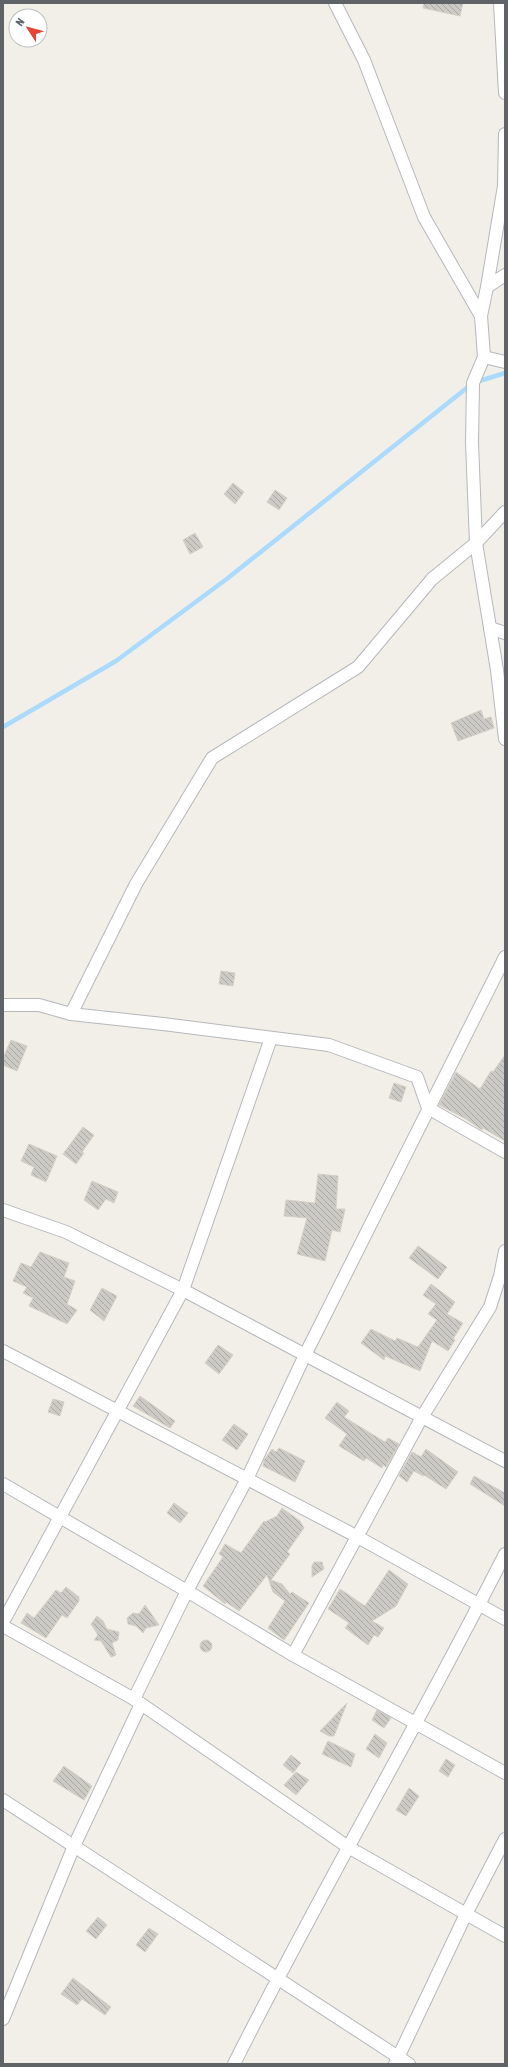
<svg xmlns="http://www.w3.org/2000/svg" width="508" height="2067" font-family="'Asap Condensed',sans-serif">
<defs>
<pattern id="building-back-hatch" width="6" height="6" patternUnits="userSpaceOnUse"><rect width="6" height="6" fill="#cccac5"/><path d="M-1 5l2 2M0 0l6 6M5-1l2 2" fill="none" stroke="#a9a8a4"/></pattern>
</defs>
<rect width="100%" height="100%" fill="#f1efe8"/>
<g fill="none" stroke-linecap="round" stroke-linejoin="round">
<path stroke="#aadaff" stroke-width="4.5" d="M 3,727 L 116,661 L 228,578 L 473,383 L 505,373"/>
</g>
<g fill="url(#building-back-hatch)" stroke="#d6d1c6">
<path d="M 424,3 L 463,3 L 460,16 L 423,8 Z"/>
<path d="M 233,483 L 244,492 L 235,504 L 224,494 Z"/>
<path d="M 275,490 L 287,498 L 279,510 L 267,502 Z"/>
<path d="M 195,533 L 203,547 L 190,554 L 183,540 Z"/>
<path d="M 481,710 L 484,719 L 491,717 L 494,728 L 458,741 L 451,723 Z"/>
<path d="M 221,971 L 235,973 L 233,986 L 219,984 Z"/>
<path d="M 11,1040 L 27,1046 L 17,1071 L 3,1065 L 3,1058 Z"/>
<path d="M 505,1055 L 505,1141 L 483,1128 L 482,1130 L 466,1119 L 439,1105 L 456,1072 L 480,1089 L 491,1071 L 493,1072 Z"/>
<path d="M 394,1083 L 406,1087 L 401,1102 L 389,1098 Z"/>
<path d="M 83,1127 L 94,1135 L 82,1152 L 84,1153 L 76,1164 L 63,1154 Z"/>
<path d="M 29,1144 L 57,1156 L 46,1182 L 31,1175 L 34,1167 L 21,1161 Z"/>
<path d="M 318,1174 L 338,1176 L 336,1209 L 345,1209 L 340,1232 L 332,1230 L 325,1261 L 297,1254 L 307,1218 L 284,1216 L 286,1200 L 315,1203 Z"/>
<path d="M 92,1181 L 118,1192 L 114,1203 L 106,1199 L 98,1210 L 84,1200 Z"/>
<path d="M 418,1246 L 447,1267 L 438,1279 L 409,1258 Z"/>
<path d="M 40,1252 L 69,1263 L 64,1277 L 75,1281 L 67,1304 L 77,1310 L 67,1324 L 29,1306 L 33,1298 L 23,1293 L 27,1287 L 13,1281 L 21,1263 L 31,1267 Z"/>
<path d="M 431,1284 L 455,1302 L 447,1314 L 463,1323 L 453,1339 L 455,1340 L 448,1351 L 432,1341 L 420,1371 L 385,1356 L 384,1360 L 361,1343 L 371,1329 L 395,1341 L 397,1338 L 418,1347 L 437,1320 L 428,1314 L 436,1304 L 423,1295 Z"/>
<path d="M 102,1288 L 117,1296 L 104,1321 L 90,1310 Z"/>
<path d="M 218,1345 L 233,1355 L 219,1374 L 205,1363 Z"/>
<path d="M 140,1396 L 175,1421 L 170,1428 L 133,1406 Z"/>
<path d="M 53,1399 L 64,1402 L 60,1416 L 48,1412 Z"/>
<path d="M 337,1402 L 349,1411 L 344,1417 L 385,1442 L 388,1438 L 399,1444 L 386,1467 L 383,1465 L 382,1468 L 366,1458 L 364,1461 L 339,1446 L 347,1434 L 325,1418 Z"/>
<path d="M 234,1424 L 248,1434 L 237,1450 L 222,1440 Z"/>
<path d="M 279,1448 L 305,1461 L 295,1482 L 263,1466 L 264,1460 L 272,1449 L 276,1452 Z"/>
<path d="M 426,1449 L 458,1472 L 446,1489 L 424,1475 L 423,1476 L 414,1471 L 407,1482 L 399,1476 L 412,1452 L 421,1457 Z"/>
<path d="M 474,1476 L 505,1493 L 505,1506 L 470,1484 Z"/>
<path d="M 174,1503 L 188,1513 L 180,1523 L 167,1513 Z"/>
<path d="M 282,1508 L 300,1521 L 304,1528 L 287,1552 L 290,1554 L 271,1580 L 282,1584 L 290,1594 L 292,1592 L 309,1603 L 284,1640 L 268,1628 L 285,1601 L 273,1592 L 267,1575 L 239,1611 L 226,1602 L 225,1604 L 203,1586 L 223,1557 L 219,1554 L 225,1544 L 241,1553 L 264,1521 L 265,1522 L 277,1516 Z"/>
<path d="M 314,1562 L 322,1562 L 324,1569 L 312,1577 L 312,1566 Z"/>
<path d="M 389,1570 L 408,1584 L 396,1606 L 372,1621 L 384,1628 L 378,1637 L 374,1635 L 368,1645 L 345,1628 L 349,1623 L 328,1609 L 340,1589 L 365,1606 Z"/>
<path d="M 66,1587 L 79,1597 L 79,1601 L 67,1618 L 62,1615 L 46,1638 L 21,1623 L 27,1613 L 34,1618 L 56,1590 L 61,1593 Z"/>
<path d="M 145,1605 L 159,1625 L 146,1628 L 143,1633 L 136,1626 L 128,1624 L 127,1618 L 133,1613 L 139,1614 Z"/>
<path d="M 97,1616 L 103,1621 L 107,1629 L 119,1632 L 118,1640 L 112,1643 L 116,1655 L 111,1657 L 101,1641 L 94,1640 L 98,1635 L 91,1624 Z"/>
<circle cx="206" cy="1646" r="6"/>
<path d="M 347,1703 L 334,1736 L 329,1736 L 320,1731 Z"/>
<path d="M 377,1710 L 391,1718 L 384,1728 L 372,1720 Z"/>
<path d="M 375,1734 L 387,1743 L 379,1758 L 366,1749 Z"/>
<path d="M 328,1741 L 355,1754 L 351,1767 L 322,1754 Z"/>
<path d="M 291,1755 L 301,1763 L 293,1773 L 283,1765 Z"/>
<path d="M 446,1759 L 455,1765 L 448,1777 L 439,1771 Z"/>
<path d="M 64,1766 L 92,1786 L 84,1800 L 53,1781 Z"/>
<path d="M 296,1772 L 309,1780 L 296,1795 L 284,1785 Z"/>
<path d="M 409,1788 L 419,1796 L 406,1816 L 396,1810 Z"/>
<path d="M 98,1917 L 107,1925 L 96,1939 L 86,1931 Z"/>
<path d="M 149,1928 L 158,1934 L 145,1952 L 136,1945 Z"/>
<path d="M 73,1978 L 111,2007 L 105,2015 L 82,1999 L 77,2005 L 61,1994 Z"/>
</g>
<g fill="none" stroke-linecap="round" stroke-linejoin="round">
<defs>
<g id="street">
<path d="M 335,3 L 364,60 L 424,217 L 481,316"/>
<path d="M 500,3 L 505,93"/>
<path d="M 505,134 L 504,186 L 487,287 L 481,316 L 484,357 L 473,383 L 472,443 L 476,543 L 497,670 L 505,739"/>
<path d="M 487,287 L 505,275"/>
<path d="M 484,357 L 505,362"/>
<path d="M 490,628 L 505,633"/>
<path d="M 3,1005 L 39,1005 L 71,1014 L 163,1024 L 329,1045 L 417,1077 L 428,1108 L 505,1152"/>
<path d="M 71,1014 L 136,884 L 212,758 L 358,667 L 432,579 L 476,543 L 505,512"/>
<path d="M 3,1210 L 66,1232 L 183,1290 L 505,1461"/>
<path d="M 3,1351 L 356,1536 L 505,1619"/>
<path d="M 3,1484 L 187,1591 L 293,1655 L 505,1773"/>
<path d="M 3,1622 L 183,1290 L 271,1038"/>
<path d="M 3,1626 L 134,1699 L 348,1847 L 505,1936"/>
<path d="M 293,1655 L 422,1417 L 490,1307 L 500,1276 L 505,1251"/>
<path d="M 134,1699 L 187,1591 L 247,1479 L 305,1355 L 505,957"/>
<path d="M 3,1800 L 409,2064"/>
<path d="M 3,2019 L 74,1846 L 141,1704"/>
<path d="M 234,2064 C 320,1892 418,1726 505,1554"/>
<path d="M 395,2064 L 466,1914 L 505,1839"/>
</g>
</defs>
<use href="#street" stroke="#b5b8bc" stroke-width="14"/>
<use href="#street" stroke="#fff" stroke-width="12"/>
</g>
<rect width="508" height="2067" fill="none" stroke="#5f6368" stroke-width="8"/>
<g transform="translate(28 28) rotate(306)"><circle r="19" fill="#ffffff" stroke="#bfc1c3"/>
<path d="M0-3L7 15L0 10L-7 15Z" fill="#ea4335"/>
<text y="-6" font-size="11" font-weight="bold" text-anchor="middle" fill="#5f6368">N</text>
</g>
</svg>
